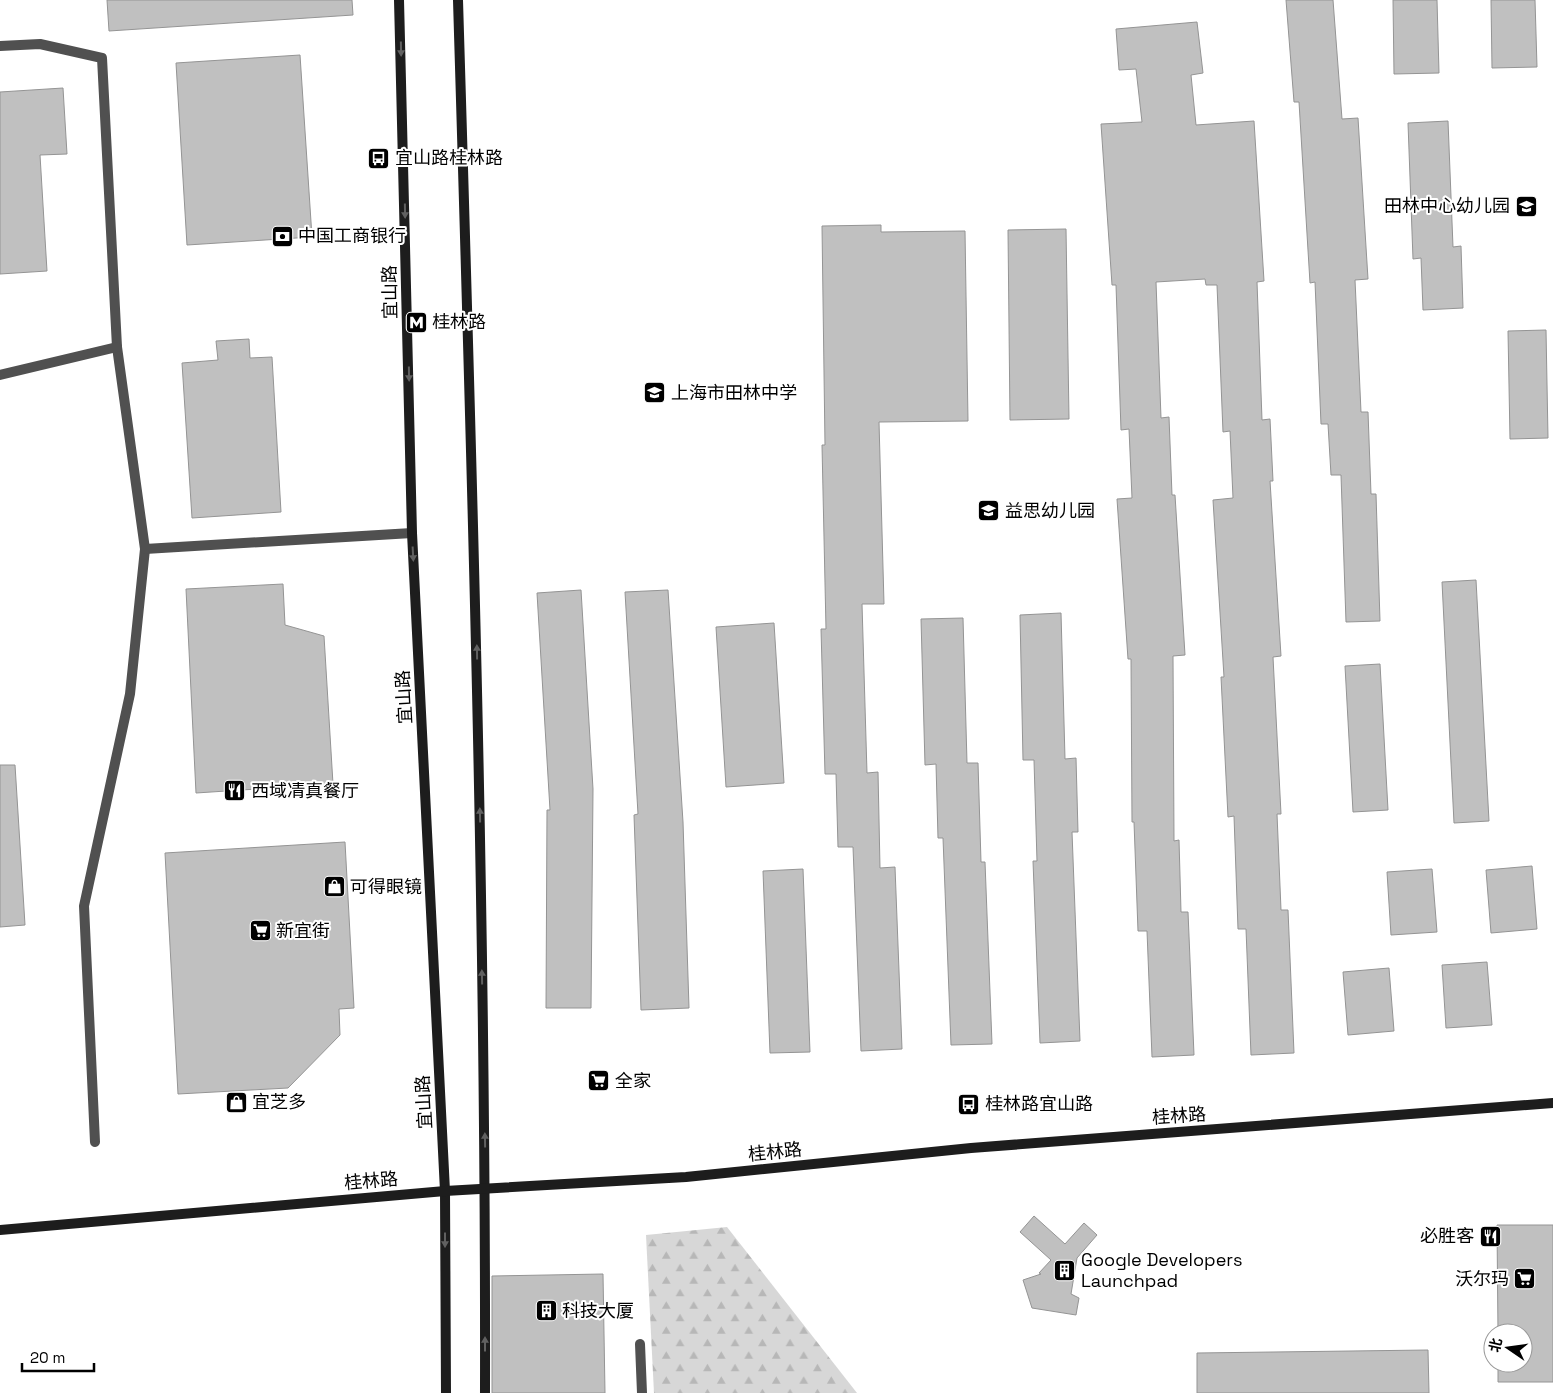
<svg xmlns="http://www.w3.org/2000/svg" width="1553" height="1393" font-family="'Space Grotesk','Noto Sans SC',sans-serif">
<defs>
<pattern id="forest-firs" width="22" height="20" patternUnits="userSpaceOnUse" patternTransform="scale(1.25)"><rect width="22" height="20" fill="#d7d7d7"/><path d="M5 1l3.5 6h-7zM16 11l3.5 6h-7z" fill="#b7b7b7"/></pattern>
</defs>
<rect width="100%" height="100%" fill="#fff"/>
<path fill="url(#forest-firs)" d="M 727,1227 L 857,1393 L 654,1393 L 646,1235 Z"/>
<g fill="#c0c0c0" stroke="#949494">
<path d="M 107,0 L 352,0 L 353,15 L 109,31 Z"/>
<path d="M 1286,0 L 1333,0 L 1342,119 L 1358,118 L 1368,279 L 1355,280 L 1361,412 L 1368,412 L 1371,494 L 1376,494 L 1380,621 L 1346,622 L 1341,475 L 1331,475 L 1328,424 L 1321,424 L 1315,282 L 1310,283 L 1299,102 L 1294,102 Z"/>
<path d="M 1393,0 L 1437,0 L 1439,73 L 1394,74 Z"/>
<path d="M 1491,0 L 1535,0 L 1537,67 L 1492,68 Z"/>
<path d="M 1197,22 L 1203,73 L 1191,75 L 1196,125 L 1254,121 L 1264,281 L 1257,282 L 1262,420 L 1270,419 L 1273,481 L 1270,481 L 1281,656 L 1273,657 L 1281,814 L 1277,814 L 1281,910 L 1288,910 L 1294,1053 L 1251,1055 L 1246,929 L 1238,929 L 1234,816 L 1228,817 L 1221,677 L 1224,677 L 1213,500 L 1233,498 L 1230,431 L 1223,432 L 1217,285 L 1206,285 L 1205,279 L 1156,282 L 1161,418 L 1169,417 L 1172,495 L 1175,495 L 1185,655 L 1173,656 L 1174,841 L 1179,840 L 1181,912 L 1188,912 L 1194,1055 L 1152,1057 L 1147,931 L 1138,931 L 1134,822 L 1132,822 L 1131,659 L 1128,659 L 1117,499 L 1132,498 L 1129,429 L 1121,430 L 1116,285 L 1112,285 L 1101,124 L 1142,122 L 1136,69 L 1119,70 L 1116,29 Z"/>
<path d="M 300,55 L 312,237 L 187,245 L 176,63 Z"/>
<path d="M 63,88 L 67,154 L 40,155 L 47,271 L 0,274 L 0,92 Z"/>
<path d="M 1448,121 L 1453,247 L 1461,246 L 1463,308 L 1423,310 L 1421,258 L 1413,259 L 1408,123 Z"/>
<path d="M 881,225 L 881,232 L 965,231 L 968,421 L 879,422 L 884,604 L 862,604 L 867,773 L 878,772 L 880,868 L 895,867 L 902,1049 L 861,1051 L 853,847 L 838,847 L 836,774 L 825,774 L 821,629 L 826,629 L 822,445 L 825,445 L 822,226 Z"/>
<path d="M 1066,229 L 1069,419 L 1010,420 L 1008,230 Z"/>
<path d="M 1546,330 L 1548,438 L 1510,439 L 1508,331 Z"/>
<path d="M 249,339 L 250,358 L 272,357 L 281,512 L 192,518 L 182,363 L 218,360 L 216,341 Z"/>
<path d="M 1476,580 L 1489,821 L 1454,823 L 1442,582 Z"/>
<path d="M 283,584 L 285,625 L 324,636 L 333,784 L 196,793 L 186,589 Z"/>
<path d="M 581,590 L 593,789 L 591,1008 L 546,1008 L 547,810 L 550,810 L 537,593 Z"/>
<path d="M 668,590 L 683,822 L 689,1008 L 641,1010 L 634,815 L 638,814 L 625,592 Z"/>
<path d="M 1061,613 L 1065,759 L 1076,758 L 1078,832 L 1072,832 L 1080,1041 L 1040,1043 L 1033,861 L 1037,861 L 1034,760 L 1023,760 L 1020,615 Z"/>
<path d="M 963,618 L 967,763 L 978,763 L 981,862 L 985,862 L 992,1044 L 951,1045 L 943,838 L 938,838 L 936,764 L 925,765 L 921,619 Z"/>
<path d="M 774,623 L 784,783 L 726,787 L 716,627 Z"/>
<path d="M 1380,664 L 1388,810 L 1353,812 L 1345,666 Z"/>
<path d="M 0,765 L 15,765 L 25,925 L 0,927 Z"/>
<path d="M 345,842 L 354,1008 L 339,1009 L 340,1035 L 288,1088 L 178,1094 L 165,853 Z"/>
<path d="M 1532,866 L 1537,929 L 1491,933 L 1486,870 Z"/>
<path d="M 803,869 L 810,1052 L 770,1053 L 763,871 Z"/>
<path d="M 1432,869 L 1437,932 L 1391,935 L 1387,872 Z"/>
<path d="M 1487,962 L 1492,1025 L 1446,1028 L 1442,965 Z"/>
<path d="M 1389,968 L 1394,1031 L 1348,1035 L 1343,972 Z"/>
<path d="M 1034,1216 L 1065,1244 L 1084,1223 L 1097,1235 L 1077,1258 L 1071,1294 L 1079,1298 L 1076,1315 L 1032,1308 L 1023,1280 L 1041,1274 L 1039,1273 L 1051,1260 L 1020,1232 Z"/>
<path d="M 1497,1225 L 1553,1225 L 1553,1382 L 1498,1382 L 1498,1363 L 1523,1363 L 1523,1333 L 1498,1333 Z"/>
<path d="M 603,1274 L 605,1393 L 492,1393 L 492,1276 Z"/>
<path d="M 1428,1350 L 1429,1393 L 1197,1393 L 1197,1353 Z"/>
</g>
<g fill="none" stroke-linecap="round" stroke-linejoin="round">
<g stroke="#505050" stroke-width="10">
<path d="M 0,46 L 40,44 L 102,58 L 117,347 L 145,549 L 130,694 L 84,906 L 95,1142"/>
<path d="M 0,375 L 117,347"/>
<path d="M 145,549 L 412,533"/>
<path d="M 640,1344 L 642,1393"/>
</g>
<g stroke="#1d1d1d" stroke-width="10">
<path d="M 399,0 L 412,533 L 445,1191 L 446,1393"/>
<path d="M 458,0 C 472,464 486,928 485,1393"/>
<path d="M 0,1230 L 445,1191 L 686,1177 L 971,1148 L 1553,1103"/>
</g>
</g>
<defs><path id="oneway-solid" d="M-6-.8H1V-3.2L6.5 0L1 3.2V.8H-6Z" transform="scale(1.25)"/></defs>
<g fill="#616161">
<use href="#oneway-solid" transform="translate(401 49) rotate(89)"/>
<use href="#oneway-solid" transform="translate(405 211) rotate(89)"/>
<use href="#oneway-solid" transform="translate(409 374) rotate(89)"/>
<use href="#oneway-solid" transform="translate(413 554) rotate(87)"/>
<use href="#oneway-solid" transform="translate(477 652) rotate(-91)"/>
<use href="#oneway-solid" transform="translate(480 815) rotate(-91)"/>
<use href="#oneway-solid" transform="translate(482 977) rotate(-91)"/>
<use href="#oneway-solid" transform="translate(485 1140) rotate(-91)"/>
<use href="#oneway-solid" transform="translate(445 1240) rotate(90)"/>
<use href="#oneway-solid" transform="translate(485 1344) rotate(-90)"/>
</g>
<defs>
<symbol id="bus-square" viewBox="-11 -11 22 22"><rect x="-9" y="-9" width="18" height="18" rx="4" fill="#000" stroke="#fff"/><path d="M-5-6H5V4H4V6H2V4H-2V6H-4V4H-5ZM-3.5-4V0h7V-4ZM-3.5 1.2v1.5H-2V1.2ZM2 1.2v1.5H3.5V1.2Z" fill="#fff"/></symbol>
<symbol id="school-square" viewBox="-11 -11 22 22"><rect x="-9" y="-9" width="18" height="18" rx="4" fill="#000" stroke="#fff"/><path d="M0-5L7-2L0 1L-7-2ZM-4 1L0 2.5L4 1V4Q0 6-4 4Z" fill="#fff"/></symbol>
<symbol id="bank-square" viewBox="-11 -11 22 22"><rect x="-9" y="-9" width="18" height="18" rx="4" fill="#000" stroke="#fff"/><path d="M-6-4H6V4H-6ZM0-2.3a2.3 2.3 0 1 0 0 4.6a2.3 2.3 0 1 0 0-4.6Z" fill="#fff"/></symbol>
<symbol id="metro-square" viewBox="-11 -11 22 22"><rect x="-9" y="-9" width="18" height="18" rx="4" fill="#000" stroke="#fff"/><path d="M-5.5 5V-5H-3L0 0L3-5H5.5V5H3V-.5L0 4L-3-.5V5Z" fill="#fff"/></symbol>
<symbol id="restaurant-square" viewBox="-11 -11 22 22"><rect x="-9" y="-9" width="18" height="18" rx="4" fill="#000" stroke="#fff"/><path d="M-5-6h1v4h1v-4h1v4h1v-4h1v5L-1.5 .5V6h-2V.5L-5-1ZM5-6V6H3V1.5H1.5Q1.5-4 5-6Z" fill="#fff"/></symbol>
<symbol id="shop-square" viewBox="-11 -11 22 22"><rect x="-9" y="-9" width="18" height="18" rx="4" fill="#000" stroke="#fff"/><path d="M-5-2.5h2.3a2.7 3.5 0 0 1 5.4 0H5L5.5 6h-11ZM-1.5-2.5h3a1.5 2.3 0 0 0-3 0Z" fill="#fff"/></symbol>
<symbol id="supermarket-square" viewBox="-11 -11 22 22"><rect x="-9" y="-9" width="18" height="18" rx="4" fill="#000" stroke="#fff"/><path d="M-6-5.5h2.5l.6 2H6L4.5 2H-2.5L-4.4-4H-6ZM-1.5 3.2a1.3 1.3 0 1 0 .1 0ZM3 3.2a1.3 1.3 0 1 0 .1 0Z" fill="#fff"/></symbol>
<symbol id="building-square" viewBox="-11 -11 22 22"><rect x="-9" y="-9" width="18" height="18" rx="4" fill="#000" stroke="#fff"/><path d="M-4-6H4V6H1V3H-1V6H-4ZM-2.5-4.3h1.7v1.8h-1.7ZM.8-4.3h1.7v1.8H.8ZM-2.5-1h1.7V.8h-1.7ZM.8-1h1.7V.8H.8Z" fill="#fff"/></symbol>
</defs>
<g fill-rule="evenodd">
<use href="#bus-square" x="366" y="146" width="25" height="25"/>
<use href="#school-square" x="1514" y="194" width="25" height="25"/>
<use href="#bank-square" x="270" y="224" width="25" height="25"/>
<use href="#metro-square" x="404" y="310" width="25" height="25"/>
<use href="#school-square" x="642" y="380" width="25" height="25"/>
<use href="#school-square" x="976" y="498" width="25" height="25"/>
<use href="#restaurant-square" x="222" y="778" width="25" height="25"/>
<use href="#shop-square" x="322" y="874" width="25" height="25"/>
<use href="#supermarket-square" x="248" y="918" width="25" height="25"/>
<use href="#supermarket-square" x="586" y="1068" width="25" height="25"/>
<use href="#shop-square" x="224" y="1090" width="25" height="25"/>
<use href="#bus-square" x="956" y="1092" width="25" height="25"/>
<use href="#restaurant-square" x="1478" y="1224" width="25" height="25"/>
<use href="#building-square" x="1052" y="1258" width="25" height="25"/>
<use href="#supermarket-square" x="1512" y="1266" width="25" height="25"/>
<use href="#building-square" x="534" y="1298" width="25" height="25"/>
</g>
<g text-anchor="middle" stroke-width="4" stroke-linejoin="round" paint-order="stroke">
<g font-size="18" fill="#000" stroke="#fff" text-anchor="start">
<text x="395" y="164">宜山路桂林路</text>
<text x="1510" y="212" text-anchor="end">田林中心幼儿园</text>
<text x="298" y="242">中国工商银行</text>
<text x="432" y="328">桂林路</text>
<text x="671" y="399">上海市田林中学</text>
<text x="1005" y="517">益思幼儿园</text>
<text x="251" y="797">西域凊真餐厅</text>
<text x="350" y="893">可得眼镜</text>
<text x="276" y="937">新宜街</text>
<text x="615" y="1087">全家</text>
<text x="252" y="1108">宜芝多</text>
<text x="985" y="1110">桂林路宜山路</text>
<text x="1474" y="1242" text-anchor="end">必胜客</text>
<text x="1081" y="1266">Google Developers<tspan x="1081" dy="21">Launchpad</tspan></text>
<text x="1509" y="1285" text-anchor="end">沃尔玛</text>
<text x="562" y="1317">科技大厦</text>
</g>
<g font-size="18" fill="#000" stroke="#fff">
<text transform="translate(390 292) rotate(-91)" y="6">宜山路</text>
<text transform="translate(404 697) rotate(-93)" y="6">宜山路</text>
<text transform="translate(424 1102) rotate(-93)" y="6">宜山路</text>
<text transform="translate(1179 1116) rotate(-4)" y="6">桂林路</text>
<text transform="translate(775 1152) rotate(-6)" y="6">桂林路</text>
<text transform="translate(371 1181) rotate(-5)" y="6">桂林路</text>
</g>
</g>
<g transform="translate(1508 1348) rotate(283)"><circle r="24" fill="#ffffff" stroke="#999999"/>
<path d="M0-4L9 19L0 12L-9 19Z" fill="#000000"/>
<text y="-8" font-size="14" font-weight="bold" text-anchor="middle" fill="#000000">北</text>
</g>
<path d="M22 1363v8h72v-8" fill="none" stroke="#000000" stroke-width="2.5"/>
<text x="30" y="1363" font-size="15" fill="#000000" stroke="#ffffff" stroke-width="4" paint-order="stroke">20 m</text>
</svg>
